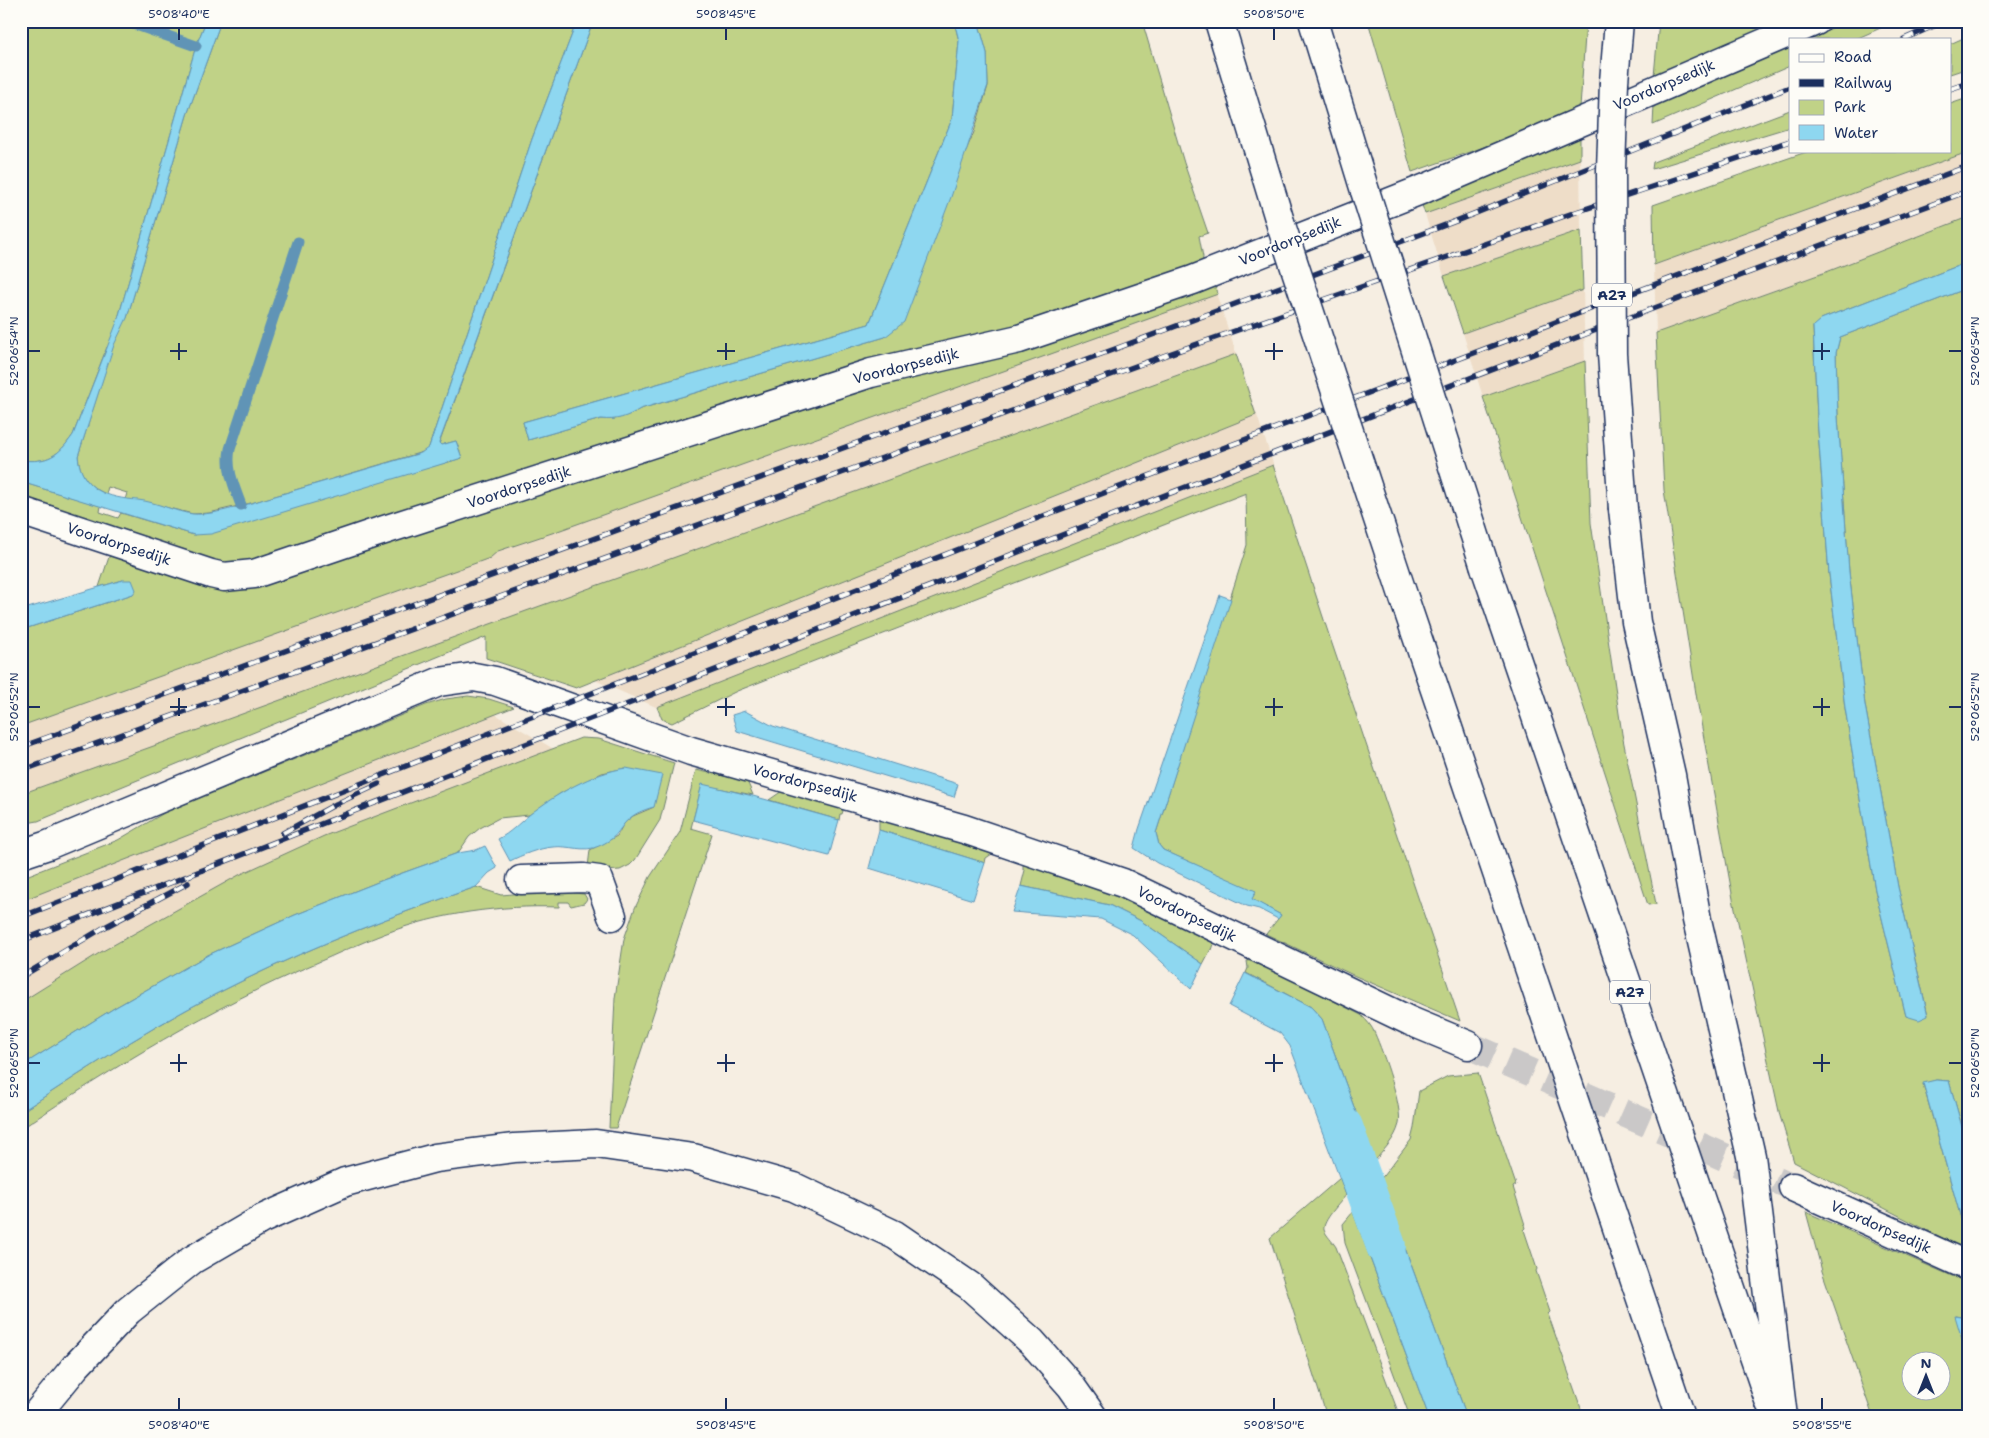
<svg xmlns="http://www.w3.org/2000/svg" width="1989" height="1438" font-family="'Shantell Sans',sans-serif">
<rect width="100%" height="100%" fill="#f6eee2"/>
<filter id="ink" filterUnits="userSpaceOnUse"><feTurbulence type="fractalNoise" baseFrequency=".02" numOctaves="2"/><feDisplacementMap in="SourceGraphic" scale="10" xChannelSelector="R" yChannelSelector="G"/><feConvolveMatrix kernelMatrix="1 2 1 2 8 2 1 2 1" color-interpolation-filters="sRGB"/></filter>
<g filter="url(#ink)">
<g fill="#eeddc8">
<path d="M 1968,152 L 1968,217 L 1829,271 L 1656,333 L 1654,265 Z"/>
<path d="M 1580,159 L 1581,230 L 1444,276 L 1425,214 Z"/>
<path d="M 1214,287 L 1279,481 L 737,691 L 681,718 L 581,674 L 486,637 L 38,821 L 21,824 L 21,630 Z"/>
<path d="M 1583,290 L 1585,361 L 1483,397 L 1463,333 Z"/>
<path d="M 483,707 L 569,758 L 21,1043 L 21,891 Z"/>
</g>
<g fill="#c0d287" stroke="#6e8072" fill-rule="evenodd">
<path d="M 21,21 L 206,21 L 196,46 L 117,322 L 127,318 L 187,115 L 221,21 L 577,21 L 532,139 L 429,447 L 426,451 L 255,502 L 209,513 L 193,514 L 140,501 L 125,500 L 127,493 L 108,487 L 106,494 C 88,486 80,476 78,456 L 114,343 L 107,347 L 73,435 C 58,456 48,463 21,460 Z"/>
<path d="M 593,21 L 954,21 L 959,41 L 952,119 L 869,324 L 523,422 L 528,440 L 601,419 C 615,421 627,416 640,409 L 885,337 L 974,132 L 988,86 L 987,53 L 978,21 L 1142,21 L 1184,163 L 1208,233 L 1199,236 L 1203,257 L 1202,268 L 1023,328 L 264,558 L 230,565 L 206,561 L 21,501 L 21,482 L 101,506 L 100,512 L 118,518 L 121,513 L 194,535 L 462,458 L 456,441 L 441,445 L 439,444 Z"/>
<path d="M 1368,21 L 1586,21 L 1580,108 L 1521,134 L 1412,172 Z"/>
<path d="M 1659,21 L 1768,21 L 1767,28 L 1654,76 Z"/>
<path d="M 1848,21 L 1896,21 L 1856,39 L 1807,39 Z"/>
<path d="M 1968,36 L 1968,68 L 1950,74 L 1950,44 Z"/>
<path d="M 1790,46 L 1790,66 L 1653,125 L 1654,105 Z"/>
<path d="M 1968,98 L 1968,152 L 1654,265 L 1653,205 L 1809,151 L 1950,151 L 1950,104 Z"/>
<path d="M 1790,110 L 1790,127 L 1652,169 L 1653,162 Z"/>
<path d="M 1580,133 L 1580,159 L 1425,214 L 1419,196 Z"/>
<path d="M 1968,217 L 1968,262 L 1821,319 L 1813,327 L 1817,418 L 1829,574 L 1845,708 L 1875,890 L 1906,1016 L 1928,1015 L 1898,887 L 1865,705 L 1849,572 L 1838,417 L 1836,353 L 1840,337 L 1968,288 L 1968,1148 L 1949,1081 L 1936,1080 L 1923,1084 L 1964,1229 L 1968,1230 L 1968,1251 L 1794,1162 L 1780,1116 L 1733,899 L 1697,700 L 1664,490 L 1656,333 L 1829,271 Z"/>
<path d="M 1581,230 L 1583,290 L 1463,333 L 1444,276 Z"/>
<path d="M 1215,284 L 1218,294 L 555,532 L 498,551 L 490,558 L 21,726 L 21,630 L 133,594 L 123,580 L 99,587 L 111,551 L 213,586 L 805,404 Z"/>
<path d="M 1236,354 L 1256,415 L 576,688 L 486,658 L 486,637 L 38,821 L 21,824 L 21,794 Z"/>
<path d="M 1585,361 L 1591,523 L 1622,734 L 1656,904 L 1648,905 L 1483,397 Z"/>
<path d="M 1273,465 L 1328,632 L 1460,1021 L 1353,975 L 1266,934 L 1281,915 L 1251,899 L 1256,892 L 1163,850 L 1159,845 L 1156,833 L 1247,545 L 1246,493 L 737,691 L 672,723 L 662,719 L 657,707 Z"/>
<path d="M 468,696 L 489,699 L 514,707 L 21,901 L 21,878 L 118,840 L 164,813 L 426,705 L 446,699 Z"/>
<path d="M 581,738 L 599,739 L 674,763 L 660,820 L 635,860 L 630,865 L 620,870 L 603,871 L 588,867 L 590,850 L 617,836 L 624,823 L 633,816 L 654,807 L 626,768 L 602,773 L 561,793 L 529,815 L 499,818 L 480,828 L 469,837 L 458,853 L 383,880 L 295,915 L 208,955 L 116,1007 L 21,1066 L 21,1002 L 101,952 L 239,875 L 324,836 Z"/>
<path d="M 696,770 L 747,781 L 753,795 L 702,785 L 691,828 L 712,834 L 616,1128 L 609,1128 L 615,998 L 624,939 L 635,908 L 650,877 L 680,832 Z"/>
<path d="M 782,791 L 839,803 L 843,811 L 842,814 L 840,814 L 839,820 L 769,800 Z"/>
<path d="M 884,816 L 990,850 L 992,854 L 986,858 L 985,863 L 879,830 L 879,821 Z"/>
<path d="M 1026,862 L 1116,891 L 1213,940 L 1214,944 L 1212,950 L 1211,949 L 1203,964 L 1141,921 L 1109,905 L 1021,886 L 1025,870 L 1023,870 L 1023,864 Z"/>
<path d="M 476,887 L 501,895 L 573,889 L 574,893 L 584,894 L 587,899 L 584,903 L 571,906 L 568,902 L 559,902 L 559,907 C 500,905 439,913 384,934 C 360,943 337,954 314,964 C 210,1008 115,1066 21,1129 L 21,1112 C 92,1065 165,1018 242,981 C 318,944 396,914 476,887 Z"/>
<path d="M 1253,960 L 1361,1015 C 1367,1021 1372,1026 1375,1034 C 1383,1052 1403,1107 1399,1124 C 1395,1140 1383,1150 1374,1162 L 1322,1019 L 1311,1007 L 1246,973 L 1248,968 L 1247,961 Z"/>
<path d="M 1478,1073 L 1516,1185 L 1513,1187 L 1526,1228 L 1524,1230 L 1537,1269 L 1536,1271 L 1550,1312 L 1548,1314 L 1584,1417 L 1467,1417 L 1380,1180 L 1411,1140 L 1414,1128 L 1419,1091 L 1448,1076 Z"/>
<path d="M 1340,1178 L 1346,1195 C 1341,1202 1322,1221 1324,1230 C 1326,1235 1333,1242 1336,1247 L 1400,1417 L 1327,1417 L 1270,1238 Z"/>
<path d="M 1353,1212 L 1429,1417 L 1410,1417 L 1345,1243 L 1343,1224 Z"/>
<path d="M 1806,1212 L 1968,1283 L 1968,1318 L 1956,1316 L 1968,1359 L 1968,1417 L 1873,1417 L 1822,1271 ZM 1912,1360 L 1942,1360 L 1942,1390 L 1912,1390 Z"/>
</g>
<g fill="#8ed7f0" stroke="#6094b6">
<path d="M 206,21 L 221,21 L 187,115 L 127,318 L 114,345 L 78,456 C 81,490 108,498 138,500 C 157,502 175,512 193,514 C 215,516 253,502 275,496 C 324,482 372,467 421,453 L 429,447 L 532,139 L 577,21 L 593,21 L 439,443 L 441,445 L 456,441 L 462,458 L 211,534 L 194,535 L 21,482 L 21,460 C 48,463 58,456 73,435 L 117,322 L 196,46 Z"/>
<path d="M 954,21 L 978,21 L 987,53 L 988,85 L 951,197 L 904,322 L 885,337 L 640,409 C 627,417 616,421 601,419 L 528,440 L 523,422 L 869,324 L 952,119 L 959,41 Z"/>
<path d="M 1968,262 L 1968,288 L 1840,337 L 1836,353 L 1838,417 L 1849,572 L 1865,705 L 1898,887 L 1928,1016 L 1919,1020 L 1906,1016 L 1875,890 L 1845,708 L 1829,574 L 1817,418 L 1813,326 L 1821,319 Z"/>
<path d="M 123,580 L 132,580 L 136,590 L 133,594 L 21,630 L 21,610 Z"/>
<path d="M 1220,595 L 1231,599 L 1156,833 L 1159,845 L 1163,850 L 1256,891 L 1252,899 L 1281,915 L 1278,919 L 1259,909 L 1247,906 L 1157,863 L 1134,848 L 1139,829 Z"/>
<path d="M 745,711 L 773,726 L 958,784 L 954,797 L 737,731 L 732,715 Z"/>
<path d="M 626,768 L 662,775 L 654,807 C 643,810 632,814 624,824 C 615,836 614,839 599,846 C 584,853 569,845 553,847 C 539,848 522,855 510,861 L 498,839 C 510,833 518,824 529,815 C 556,794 592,773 626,768 Z"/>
<path d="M 702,784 L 753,796 L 839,820 L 829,856 L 693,820 Z"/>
<path d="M 879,830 L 985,863 L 973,900 L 869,868 Z"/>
<path d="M 485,846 L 497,868 L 489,873 L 476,887 C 396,914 318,944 242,981 C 165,1018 92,1065 21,1112 L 21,1066 L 116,1007 L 208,955 L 295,915 L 383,880 L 458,853 L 476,850 Z"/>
<path d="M 1021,886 L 1109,905 L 1141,921 L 1203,964 L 1191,989 L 1133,935 L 1101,919 L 1012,912 Z"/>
<path d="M 1245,973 L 1311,1007 L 1322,1019 L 1374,1162 L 1346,1195 L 1290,1046 L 1280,1033 L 1229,1006 Z"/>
<path d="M 1936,1080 L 1949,1081 L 1968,1148 L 1968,1230 L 1964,1229 L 1923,1083 Z"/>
<path d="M 1380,1180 L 1467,1417 L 1429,1417 L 1353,1212 Z"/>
<path d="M 1955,1316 L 1968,1318 L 1968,1359 Z"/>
</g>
<g fill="#f6eee2">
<path d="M 1375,1160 L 1376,1164 L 1348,1197 L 1345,1197 Z"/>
<path d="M 1378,1178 L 1382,1178 L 1351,1214 L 1351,1211 Z"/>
</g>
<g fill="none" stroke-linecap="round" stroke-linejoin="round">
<g stroke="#6094b6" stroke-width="11">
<path d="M 125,21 L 196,46"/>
<path d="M 241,505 C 234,486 226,469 230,449 L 298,242"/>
</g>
<path stroke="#8ed7f0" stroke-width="40" d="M 1343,1127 L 1386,1246"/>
<path stroke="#cac8c8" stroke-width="28" stroke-dasharray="28 14" stroke-linecap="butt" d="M 1468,1045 L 1793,1187"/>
<defs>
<g id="minor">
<path d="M 21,511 L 211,574 L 224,577 L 254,574 L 372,534 L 871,373 L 1019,339 L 1193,280 L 1426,188 L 1816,21"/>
<path d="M 21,854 L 48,845 L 439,682 L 474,677 L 495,681 L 691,751 L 964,829 L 1123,883 L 1410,1021 L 1468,1045"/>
<path d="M 521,880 L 584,878 L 599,880 L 612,916"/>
<path d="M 1793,1187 L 1968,1266"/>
<path d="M 34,1417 L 75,1367 L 128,1311 L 192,1260 L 262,1219 L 345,1182 L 435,1158 L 514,1148 L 596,1144 L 693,1158 L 794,1187 L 895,1235 L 970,1286 L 1032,1342 L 1071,1386 L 1093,1417"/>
</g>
<g id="highway">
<path d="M 1219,21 L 1281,225"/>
<path d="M 1313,21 L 1365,191"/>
<path d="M 1614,82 L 1619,21"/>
<path d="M 1623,509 L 1636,622 L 1671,775 L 1697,920 L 1751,1156 L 1783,1417"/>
<path d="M 1485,567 L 1770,1403"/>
<path d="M 1405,601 L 1681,1417"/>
</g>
</defs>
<use href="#minor" stroke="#1b2f5e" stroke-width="31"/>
<use href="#highway" stroke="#1b2f5e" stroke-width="31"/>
<use href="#minor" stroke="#fdfcf7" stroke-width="28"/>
<use href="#highway" stroke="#fdfcf7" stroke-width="28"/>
<defs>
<g id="rail">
<path d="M 1904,39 L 1945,21"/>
<path d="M 1950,89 L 1968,83"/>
<path d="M 21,747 L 1115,349 L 1456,221 L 1790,87"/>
<path d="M 21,771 L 1166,355 L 1576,212 L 1790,141"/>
<path d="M 283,833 L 336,804 L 379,784"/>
<path d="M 21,917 L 1051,513 L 1968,166"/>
<path d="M 21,941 C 669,689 1315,432 1968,191"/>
<path d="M 21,977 L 103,928 L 188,883"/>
</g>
</defs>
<use href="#rail" stroke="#1b2f5e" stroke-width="5.5"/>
<use href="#rail" stroke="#fdfcf7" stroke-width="4" stroke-dasharray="11" stroke-linecap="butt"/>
<defs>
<g id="highway-bridge">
<path d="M 1614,82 L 1611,170 L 1612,354 L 1623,509"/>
<path d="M 1365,191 L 1485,567"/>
<path d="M 1281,225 L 1405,601"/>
</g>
</defs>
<use href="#highway-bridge" stroke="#1b2f5e" stroke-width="31" stroke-linecap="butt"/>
<use href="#highway-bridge" stroke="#fdfcf7" stroke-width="28"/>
</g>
</g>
<path fill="none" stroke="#1b2f5e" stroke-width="2" d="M 179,28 L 179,40M 726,28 L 726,40M 1274,28 L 1274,40M 179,343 L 179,360M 726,343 L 726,360M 1274,343 L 1274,360M 1822,343 L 1822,360M 28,351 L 40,351M 170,351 L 187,351M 717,351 L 735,351M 1265,351 L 1283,351M 1813,351 L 1830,351M 1949,351 L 1962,351M 179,698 L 179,716M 726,698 L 726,716M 1274,698 L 1274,716M 1822,698 L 1822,716M 28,707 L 40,707M 170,707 L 187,707M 717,707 L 735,707M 1265,707 L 1283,707M 1813,707 L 1830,707M 1949,707 L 1962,707M 179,1054 L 179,1072M 726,1054 L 726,1072M 1274,1054 L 1274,1072M 1822,1054 L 1822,1072M 28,1063 L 40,1063M 170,1063 L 187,1063M 717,1063 L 735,1063M 1265,1063 L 1283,1063M 1813,1063 L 1830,1063M 1949,1063 L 1962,1063M 179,1398 L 179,1410M 726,1398 L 726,1410M 1274,1398 L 1274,1410M 1822,1398 L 1822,1410"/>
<g text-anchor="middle" stroke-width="5" stroke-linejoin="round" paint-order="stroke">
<g fill="#fdfcf7" stroke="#5f6c8c" stroke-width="1">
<rect x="1592" y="283.5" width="40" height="23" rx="4"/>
<rect x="1610" y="980.5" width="40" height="23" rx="4"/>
</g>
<g font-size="14" font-weight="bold" fill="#1b2f5e">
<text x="1612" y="300">A27</text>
<text x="1630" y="997">A27</text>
</g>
<g font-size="15" fill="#1b2f5e" stroke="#fdfcf7">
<text transform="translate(1664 85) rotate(-23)" y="5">Voordorpsedijk</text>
<text transform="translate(1290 241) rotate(-22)" y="5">Voordorpsedijk</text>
<text transform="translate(906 366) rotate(-14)" y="5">Voordorpsedijk</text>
<text transform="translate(519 487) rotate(-18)" y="5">Voordorpsedijk</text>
<text transform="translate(119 544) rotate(18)" y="5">Voordorpsedijk</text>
<text transform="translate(805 783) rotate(15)" y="5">Voordorpsedijk</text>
<text transform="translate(1187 914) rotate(26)" y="5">Voordorpsedijk</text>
<text transform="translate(1881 1227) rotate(24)" y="5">Voordorpsedijk</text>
</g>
</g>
<rect width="1989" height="1438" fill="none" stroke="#fdfcf7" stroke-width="55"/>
<rect x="1789" y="38" width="162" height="115" fill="#fdfcf7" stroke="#a3aaba"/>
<rect x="1799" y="54" width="25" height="8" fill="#fdfcf7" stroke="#a3aaba"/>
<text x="1834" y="62" font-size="15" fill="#1b2f5e">Road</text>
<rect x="1799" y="79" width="25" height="8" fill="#1b2f5e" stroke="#a3aaba"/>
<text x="1834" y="88" font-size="15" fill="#1b2f5e">Railway</text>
<rect x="1799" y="100" width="25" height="15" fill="#c0d287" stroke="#a3aaba"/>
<text x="1834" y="112" font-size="15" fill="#1b2f5e">Park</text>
<rect x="1799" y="125" width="25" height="15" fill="#8ed7f0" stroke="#a3aaba"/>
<text x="1834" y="138" font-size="15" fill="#1b2f5e">Water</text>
<g transform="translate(1926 1376)"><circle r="24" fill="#fdfcf7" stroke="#a3aaba"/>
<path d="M0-4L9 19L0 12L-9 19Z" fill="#1b2f5e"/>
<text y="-8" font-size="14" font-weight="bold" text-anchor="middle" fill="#1b2f5e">N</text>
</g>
<rect x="28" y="28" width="1934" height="1382" fill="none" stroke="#1b2f5e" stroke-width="2"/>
<g font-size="12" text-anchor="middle" fill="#1b2f5e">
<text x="179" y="18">5°08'40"E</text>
<text x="726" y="18">5°08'45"E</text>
<text x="1274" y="18">5°08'50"E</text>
<text transform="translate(14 351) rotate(-90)" y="4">52°06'54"N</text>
<text transform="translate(1975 351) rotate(-90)" y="4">52°06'54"N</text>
<text transform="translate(14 707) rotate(-90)" y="4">52°06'52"N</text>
<text transform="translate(1975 707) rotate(-90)" y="4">52°06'52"N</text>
<text transform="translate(14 1063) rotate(-90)" y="4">52°06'50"N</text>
<text transform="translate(1975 1063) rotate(-90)" y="4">52°06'50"N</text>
<text x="179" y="1429">5°08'40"E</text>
<text x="726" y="1429">5°08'45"E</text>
<text x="1274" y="1429">5°08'50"E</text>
<text x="1822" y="1429">5°08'55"E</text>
</g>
</svg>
